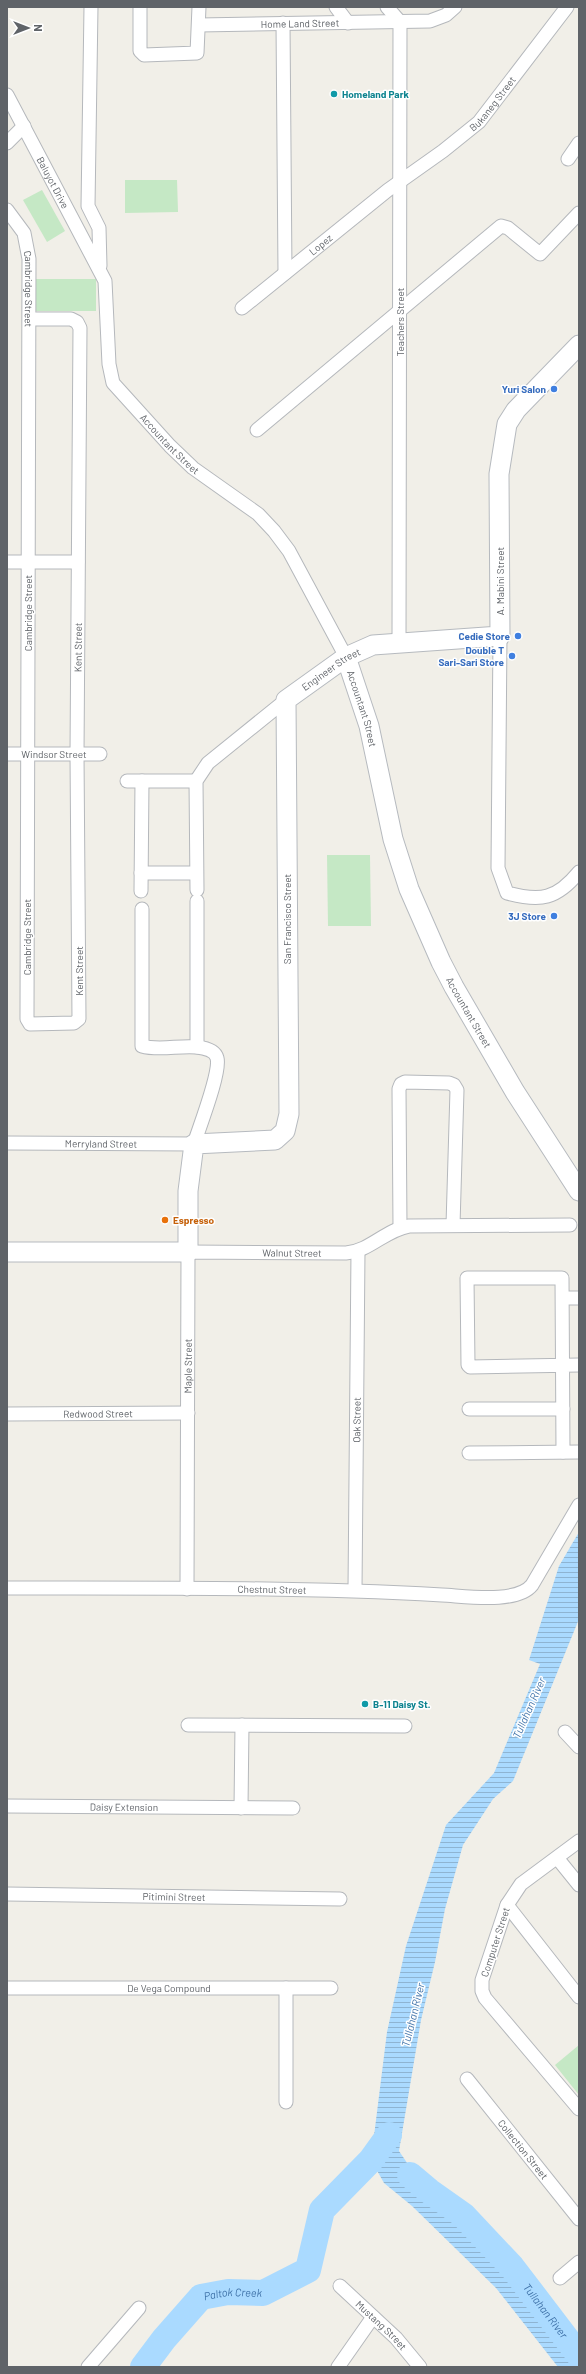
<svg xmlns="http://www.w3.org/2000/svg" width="586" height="2374" font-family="Barlow,sans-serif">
<defs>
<pattern id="water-rules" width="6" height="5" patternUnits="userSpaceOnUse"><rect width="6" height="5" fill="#aadaff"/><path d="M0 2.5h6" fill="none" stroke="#8eb4d2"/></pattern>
</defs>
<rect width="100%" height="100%" fill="#f1efe8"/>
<g fill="#c5e8c5">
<path d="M 125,180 L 177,180 L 178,212 L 125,213 Z"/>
<path d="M 42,190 L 65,231 L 47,242 L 23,200 Z"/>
<rect x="34" y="279" width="62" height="32"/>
<path d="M 327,855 L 370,855 L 371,926 L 328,926 Z"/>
<path d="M 579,2045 L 579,2095 L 555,2065 Z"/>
</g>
<path fill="url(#water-rules)" d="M 579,1532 L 579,1619 L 513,1781 L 493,1799 L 463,1845 L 445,1909 L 435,1962 L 421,2020 L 399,2151 L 418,2179 L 519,2273 L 530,2296 L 548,2322 L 579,2357 L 579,2367 L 558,2367 L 496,2288 L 412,2206 L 384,2183 L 371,2160 L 387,2032 L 406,1946 L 446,1825 L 494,1773 L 540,1664 L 529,1660 L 559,1566 Z"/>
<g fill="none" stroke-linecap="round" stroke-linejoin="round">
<g stroke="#aadaff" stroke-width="26">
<path id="s1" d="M 410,2175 L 429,2191 L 463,2215 L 512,2267 L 579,2355"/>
<path id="s2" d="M 143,2367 L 164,2339 L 201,2297 L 228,2292 L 263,2293 L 308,2270 L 322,2210 L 371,2160 L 389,2135"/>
</g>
<defs>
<g id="street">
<path d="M 91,7 L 88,206 L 99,228 L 100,266"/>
<path d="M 140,7 L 140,51 L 144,55 L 197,53 L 199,7"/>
<path d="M 336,7 L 348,23"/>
<path d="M 387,7 L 400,22 L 399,642"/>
<path d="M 283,23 L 285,273"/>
<path id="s3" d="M 199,25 L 430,21 L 446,15 L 455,7"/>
<path id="s4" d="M 7,95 L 105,281 L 109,364 L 113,383 L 170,446 L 193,468 L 258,514 L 274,531 L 289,551 L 346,657"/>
<path d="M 7,143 L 24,126"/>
<path d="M 568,159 L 579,143"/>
<path id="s5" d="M 7,210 L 24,233 L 29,259 L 27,1019 L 30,1024 L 74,1023 L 79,1019 L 77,754 L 80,328 L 77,322 L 71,319 L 29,319"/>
<path id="s6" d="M 242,308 L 388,190 L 443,151 L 479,122 L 567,7"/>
<path d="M 257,430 L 501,226 L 508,228 L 540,254 L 579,213"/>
<path d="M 7,562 L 78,562"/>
<path d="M 500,636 L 498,868 L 507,893 C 541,902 557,899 579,872"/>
<path id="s7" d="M 7,754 L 100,754"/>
<path d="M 127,781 L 196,781"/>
<path d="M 141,873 L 196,873"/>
<path d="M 197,890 L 196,781 L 208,763 L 286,700"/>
<path d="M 141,891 L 142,781"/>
<path d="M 197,901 L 197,1047"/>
<path id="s8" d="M 7,1143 L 194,1144 C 199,1128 221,1072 217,1058 C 215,1050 205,1048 197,1047 C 180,1045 159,1051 142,1046 L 142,909"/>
<path d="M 400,1227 L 399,1089 L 401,1084 L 405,1082 L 449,1083 L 454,1085 L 457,1090 L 453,1225"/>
<path d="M 563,1298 L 579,1298"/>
<path d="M 469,1409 L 563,1409"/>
<path id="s9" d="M 7,1414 L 188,1413"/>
<path d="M 563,1452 L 562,1278 L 467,1278 L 468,1365 L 470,1367 L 579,1365"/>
<path d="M 469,1453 L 579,1452"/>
<path id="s10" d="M 7,1588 C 152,1588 297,1587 442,1595 C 465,1596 517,1604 532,1585 L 579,1505"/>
<path id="s11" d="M 187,1589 L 188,1252 L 346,1253 C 370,1251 385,1230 409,1226 L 570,1225"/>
<path id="s12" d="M 355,1590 L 358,1251"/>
<path d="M 188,1725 L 405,1726"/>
<path d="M 565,1732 L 579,1747"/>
<path id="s13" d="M 7,1806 L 293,1808"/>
<path d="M 241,1808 L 242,1725"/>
<path d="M 579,1841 L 521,1884 L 507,1905 L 482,1980 L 482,1991 L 485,1998 L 579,2109"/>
<path d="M 558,1859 L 579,1885"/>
<path id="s14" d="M 7,1894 L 340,1899"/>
<path d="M 507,1905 L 579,1997"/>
<path id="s15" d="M 7,1988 L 331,1988"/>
<path d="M 286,1988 L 286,2102"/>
<path id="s16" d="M 467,2079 L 579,2219"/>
<path d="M 560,2278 L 579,2262"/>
<path id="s17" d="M 340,2286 L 396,2338 L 420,2367"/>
<path d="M 88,2367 L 139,2308"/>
<path d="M 338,2367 L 373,2317"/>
</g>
<g id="secondary">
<path id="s18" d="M 346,657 L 369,726 L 393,839 L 409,889 L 441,962 L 454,987 L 515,1092 L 579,1191"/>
<path id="s19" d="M 7,1252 L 188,1252 L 188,1191 L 194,1144 L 275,1140 L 285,1131 L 289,1114 L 286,700 L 346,657 L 373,645 L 500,636 L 499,474 L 507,424 L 516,410 L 579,345"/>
</g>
</defs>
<use href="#street" stroke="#b5b8bc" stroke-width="15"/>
<use href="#secondary" stroke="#b6babf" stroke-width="21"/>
<use href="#street" stroke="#fff" stroke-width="13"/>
<use href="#secondary" stroke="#fff" stroke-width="19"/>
</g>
<g fill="#0f9aa8" stroke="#fff" stroke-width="1.5">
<circle cx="334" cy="94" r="4"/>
<circle cx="365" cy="1704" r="4"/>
</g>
<g fill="#3f7fe0" stroke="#fff" stroke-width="1.5">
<circle cx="554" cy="389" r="4"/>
<circle cx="518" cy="636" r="4"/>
<circle cx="512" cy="656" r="4"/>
<circle cx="554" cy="916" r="4"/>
</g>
<circle fill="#e8710a" stroke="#fff" stroke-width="1.5" cx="165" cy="1220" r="4"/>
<g text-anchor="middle" stroke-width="3" stroke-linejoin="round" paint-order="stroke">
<g font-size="10" fill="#5f6368" stroke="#fff">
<text dy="4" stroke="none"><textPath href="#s3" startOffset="101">Home Land Street</textPath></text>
<text dy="4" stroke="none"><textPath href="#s6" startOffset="324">Bukaneg Street</textPath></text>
<text dy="4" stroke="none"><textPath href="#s4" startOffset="99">Baluyot Drive</textPath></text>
<text dy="4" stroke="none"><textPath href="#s6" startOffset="101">Lopez</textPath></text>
<text dy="4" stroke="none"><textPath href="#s5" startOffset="85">Cambridge Street</textPath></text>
<text transform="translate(400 322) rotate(-90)" y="4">Teachers Street</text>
<text dy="4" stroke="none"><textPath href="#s4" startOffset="396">Accountant Street</textPath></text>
<text transform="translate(500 581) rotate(-90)" y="4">A. Mabini Street</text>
<text transform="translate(28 613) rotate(-90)" y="4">Cambridge Street</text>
<text dy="4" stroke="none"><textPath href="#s5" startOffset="1243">Kent Street</textPath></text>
<text dy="4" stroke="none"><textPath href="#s19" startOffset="870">Engineer Street</textPath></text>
<text dy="4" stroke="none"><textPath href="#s18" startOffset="54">Accountant Street</textPath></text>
<text dy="4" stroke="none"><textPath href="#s7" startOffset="47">Windsor Street</textPath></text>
<text transform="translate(287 919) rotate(-90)" y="4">San Francisco Street</text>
<text transform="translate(27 937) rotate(-90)" y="4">Cambridge Street</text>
<text transform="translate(79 971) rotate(-90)" y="4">Kent Street</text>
<text dy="4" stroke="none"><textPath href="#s18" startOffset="378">Accountant Street</textPath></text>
<text dy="4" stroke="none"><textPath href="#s8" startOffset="94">Merryland Street</textPath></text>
<text dy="4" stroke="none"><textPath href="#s11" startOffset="441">Walnut Street</textPath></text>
<text dy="4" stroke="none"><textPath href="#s11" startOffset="223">Maple Street</textPath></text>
<text dy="4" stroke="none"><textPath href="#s9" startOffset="91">Redwood Street</textPath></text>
<text dy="4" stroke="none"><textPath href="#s12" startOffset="170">Oak Street</textPath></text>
<text dy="4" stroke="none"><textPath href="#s10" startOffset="265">Chestnut Street</textPath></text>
<text dy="4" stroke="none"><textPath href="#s13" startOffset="117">Daisy Extension</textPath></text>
<text dy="4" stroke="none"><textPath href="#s14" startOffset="167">Pitimini Street</textPath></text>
<text transform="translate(495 1942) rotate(-72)" y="4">Computer Street</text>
<text dy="4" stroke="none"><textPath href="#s15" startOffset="162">De Vega Compound</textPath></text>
<text dy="4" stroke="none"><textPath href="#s16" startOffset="90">Collection Street</textPath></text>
<text dy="4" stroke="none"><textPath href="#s17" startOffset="57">Mustang Street</textPath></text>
</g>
<g font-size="10" font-weight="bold" fill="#0d838f" stroke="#fff" text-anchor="start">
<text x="342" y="98">Homeland Park</text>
<text x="373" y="1708">B-11 Daisy St.</text>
</g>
<g font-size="10" font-weight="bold" fill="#366cbe" stroke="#fff" text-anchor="end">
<text x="546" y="393">Yuri Salon</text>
<text x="510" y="640">Cedie Store</text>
<text x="504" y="654">Double T<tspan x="504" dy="12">Sari-Sari Store</tspan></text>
<text x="546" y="920">3J Store</text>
</g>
<g font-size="10" font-weight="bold" fill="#c56008" stroke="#fff" text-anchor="start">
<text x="173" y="1224">Espresso</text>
</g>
<g font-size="11" font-style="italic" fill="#4174aa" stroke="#fff">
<text transform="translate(529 1708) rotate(-66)" y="4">Tullahan River</text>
<text transform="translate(413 2015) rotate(-76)" y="4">Tullahan River</text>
<text dy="4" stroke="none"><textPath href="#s2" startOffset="123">Paltok Creek</textPath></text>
<text dy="4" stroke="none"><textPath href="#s1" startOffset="193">Tullahan River</textPath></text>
</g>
</g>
<rect width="586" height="2374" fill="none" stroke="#5f6368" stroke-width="16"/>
<g transform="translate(28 28) rotate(90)" stroke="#ffffff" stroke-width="3" paint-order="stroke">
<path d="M0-3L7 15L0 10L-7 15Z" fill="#5f6368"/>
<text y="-6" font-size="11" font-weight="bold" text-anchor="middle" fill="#5f6368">N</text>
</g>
</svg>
